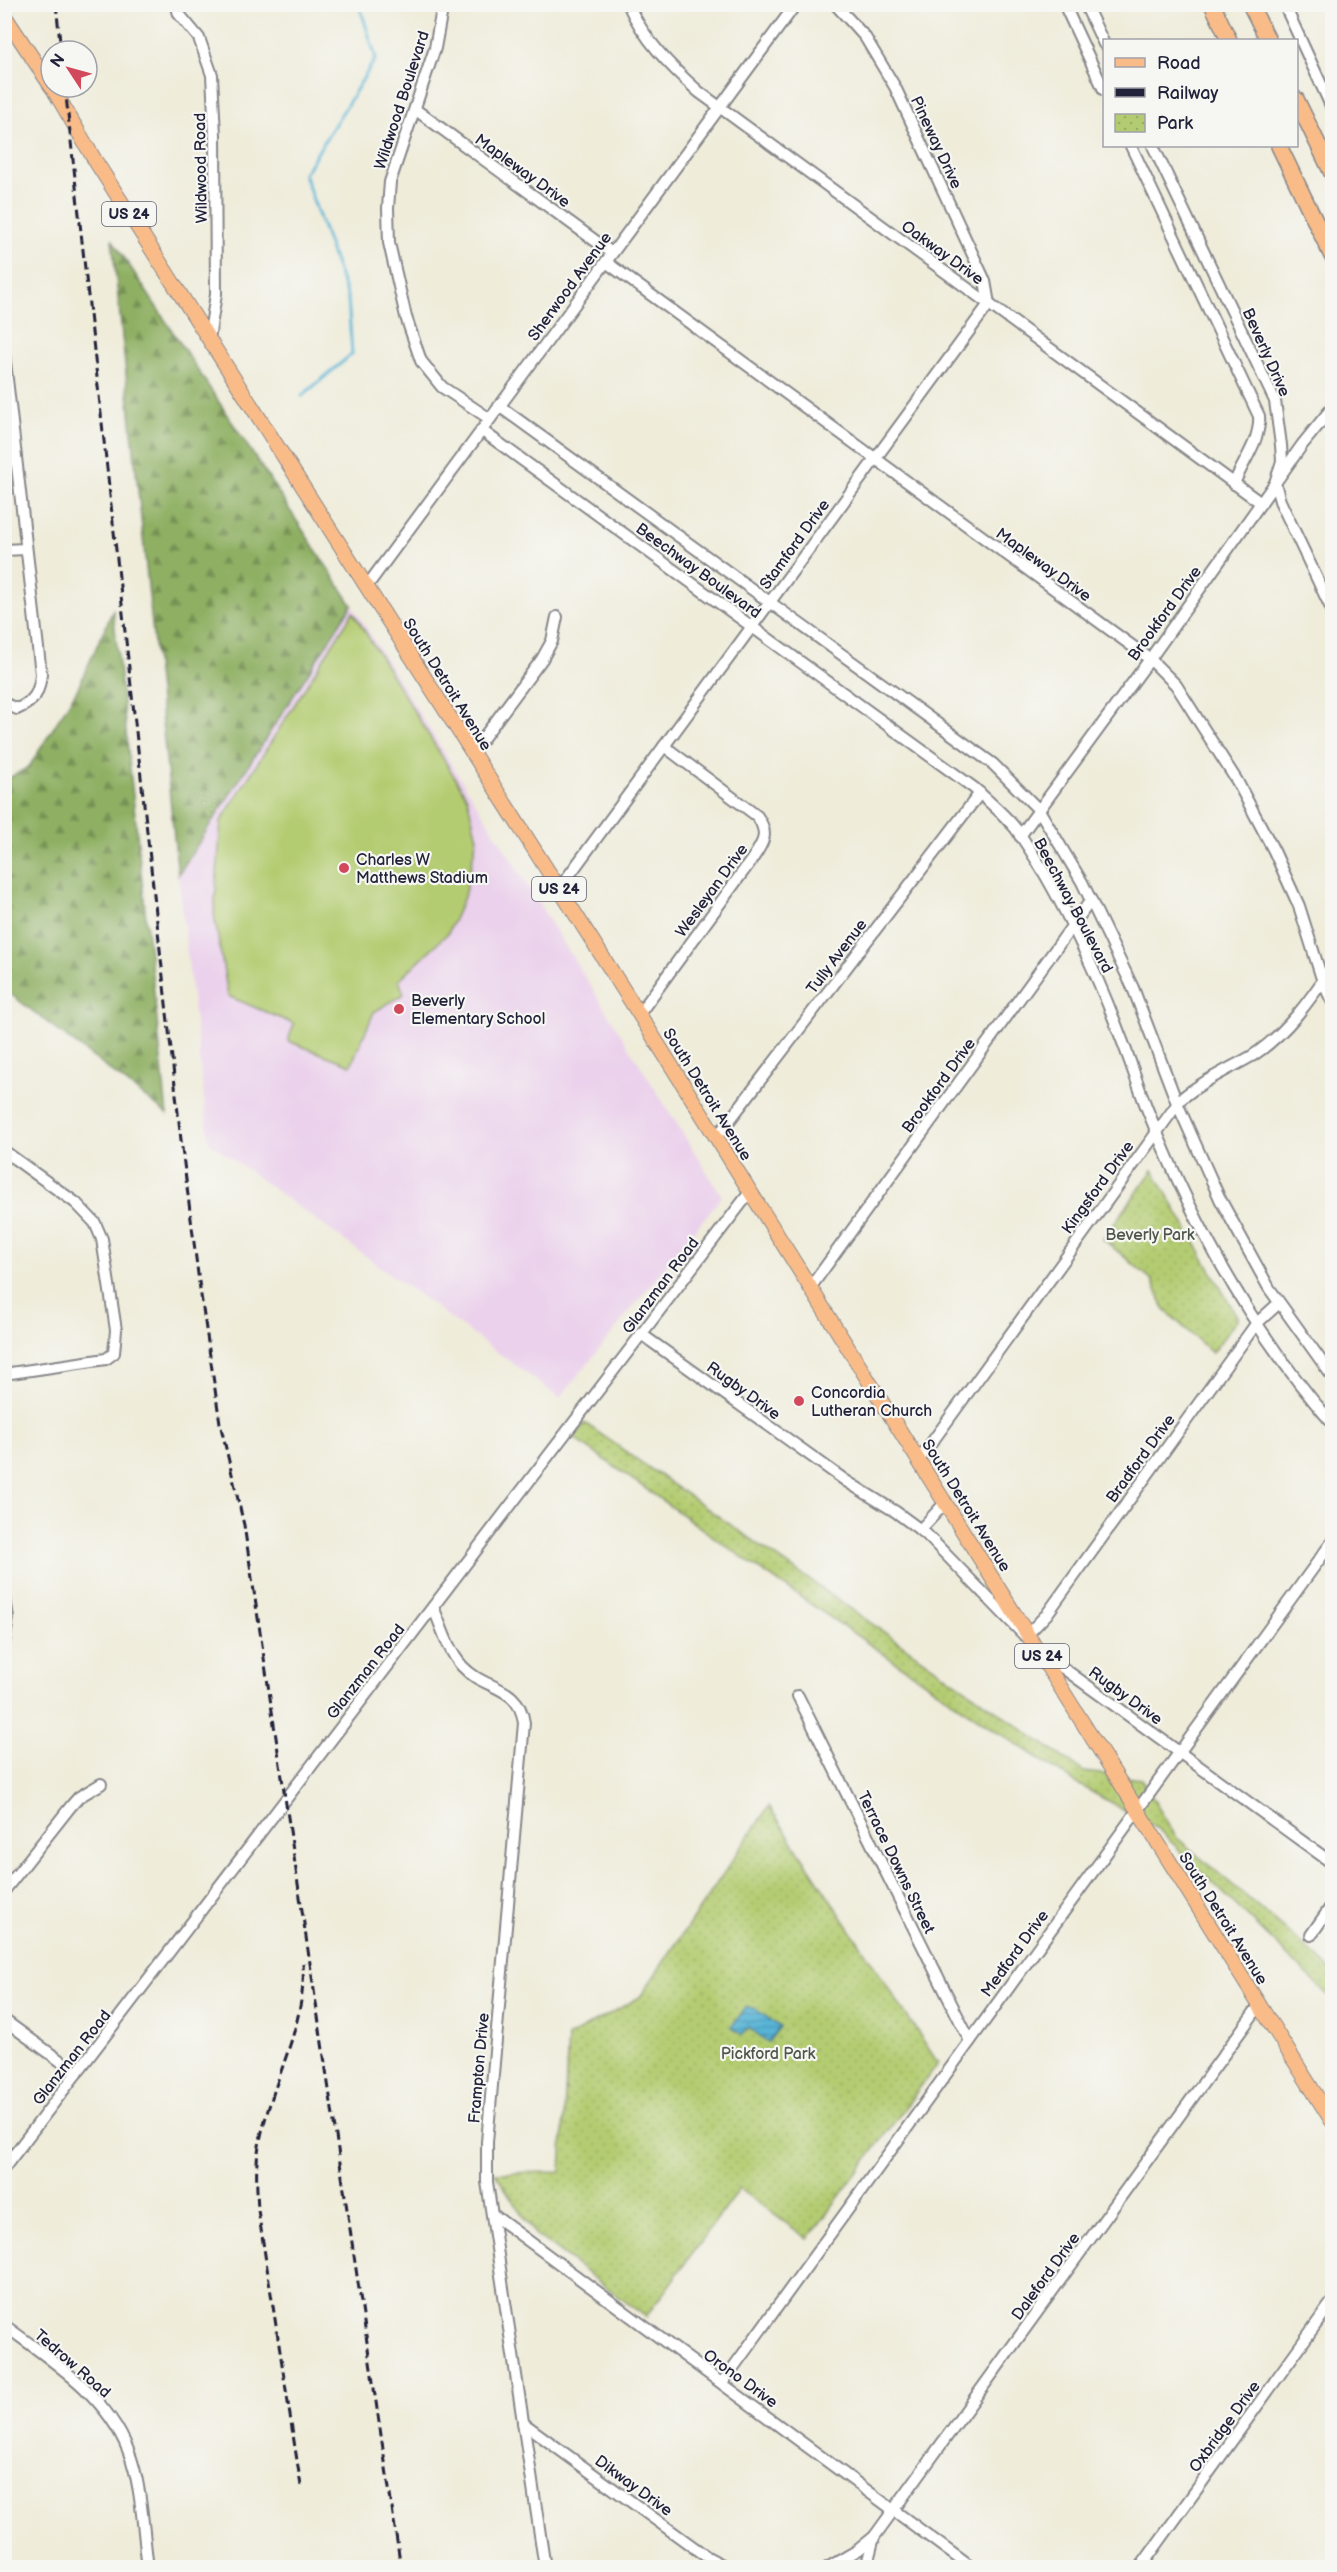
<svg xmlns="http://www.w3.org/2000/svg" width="1337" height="2572" font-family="'Balsamiq Sans',sans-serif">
<defs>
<pattern id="forest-firs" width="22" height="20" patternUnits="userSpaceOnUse" patternTransform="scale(1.5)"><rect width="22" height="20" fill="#8fb063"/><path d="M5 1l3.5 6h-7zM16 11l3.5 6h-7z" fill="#748f53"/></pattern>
<pattern id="park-dots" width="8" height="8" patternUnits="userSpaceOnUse" patternTransform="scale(1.5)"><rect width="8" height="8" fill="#b4cc71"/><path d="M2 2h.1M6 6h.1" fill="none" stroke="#9aaf63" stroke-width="1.8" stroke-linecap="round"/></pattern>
<pattern id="water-rules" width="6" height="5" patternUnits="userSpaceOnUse" patternTransform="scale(1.5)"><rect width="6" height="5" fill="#59b5d7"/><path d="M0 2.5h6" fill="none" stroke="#4993b0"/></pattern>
</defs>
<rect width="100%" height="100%" fill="#f6f6f2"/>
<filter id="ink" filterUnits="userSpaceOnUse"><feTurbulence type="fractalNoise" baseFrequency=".0167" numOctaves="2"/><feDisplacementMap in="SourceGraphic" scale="12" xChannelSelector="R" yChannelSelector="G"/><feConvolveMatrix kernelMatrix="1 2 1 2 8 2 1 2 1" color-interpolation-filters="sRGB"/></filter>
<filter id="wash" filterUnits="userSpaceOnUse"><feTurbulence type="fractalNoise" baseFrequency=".008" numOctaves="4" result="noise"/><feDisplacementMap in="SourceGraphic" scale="24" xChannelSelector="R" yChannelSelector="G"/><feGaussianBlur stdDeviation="1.35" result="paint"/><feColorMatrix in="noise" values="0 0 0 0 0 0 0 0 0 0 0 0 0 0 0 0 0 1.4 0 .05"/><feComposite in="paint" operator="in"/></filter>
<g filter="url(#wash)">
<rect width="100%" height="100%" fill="#efecda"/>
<path fill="#ebd1ec" d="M 352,605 L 722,1196 L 560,1398 L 209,1142 L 178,875 Z"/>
<path fill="#b4cc71" stroke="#6b7756" stroke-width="1.5" d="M 353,612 L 467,797 L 477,838 L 464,897 L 448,933 L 399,980 L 404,994 L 374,1012 L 351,1065 L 288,1041 L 294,1024 L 228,996 L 214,914 L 221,821 Z"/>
<g fill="url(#forest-firs)" stroke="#58694f" stroke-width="1.5">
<path d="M 112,239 L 352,605 L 178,875 Z"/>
<path d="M 113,610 L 167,1114 L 5,990 L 5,780 L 29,767 L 77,690 Z"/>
</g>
<g fill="url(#park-dots)" stroke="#6b7756" stroke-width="1.5">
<path d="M 1153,1170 L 1238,1318 L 1212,1353 L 1164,1309 L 1152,1280 L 1103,1239 Z"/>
<path d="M 585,1423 L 1084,1772 L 1141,1779 L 1176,1837 L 1321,1960 L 1332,1973 L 1332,1999 L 1158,1829 L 1076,1783 L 986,1724 L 739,1555 L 574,1438 Z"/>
<path d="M 769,1806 L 938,2063 L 808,2239 L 739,2189 L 646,2317 L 535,2234 L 495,2173 L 561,2172 L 568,2037 L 640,1997 Z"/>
</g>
<path fill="url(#water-rules)" stroke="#3e6c89" stroke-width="1.5" d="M 746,2008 L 754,2008 L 780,2027 L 768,2042 L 748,2027 L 742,2035 L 731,2027 Z"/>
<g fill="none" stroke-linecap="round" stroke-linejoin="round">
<path stroke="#59b5d7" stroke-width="3" d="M 302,396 L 352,354 L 348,299 L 304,174 L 376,58 L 359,4"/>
</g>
</g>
<g filter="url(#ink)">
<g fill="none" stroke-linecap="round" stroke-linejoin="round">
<defs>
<g id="minor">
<path d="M 176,4 L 179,14 L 199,38 L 212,75 L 215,135 L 216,294 L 209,339"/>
<path d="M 443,4 L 435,48 L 390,182 L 388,208 L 389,243 L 406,317 L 421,361 L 442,387 L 490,419"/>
<path d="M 628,4 C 644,40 670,66 699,92 L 1261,503"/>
<path d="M 1064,4 L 1104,90"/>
<path d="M 1085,4 L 1104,44"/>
<path d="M 1284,4 L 1332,108"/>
<path d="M 416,110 L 612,253"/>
<path d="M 1131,146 L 1259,416 C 1261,440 1243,461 1234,484"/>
<path d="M 1153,146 L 1275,401 L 1281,445 L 1282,461 L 1275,483 L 1280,501 L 1332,610"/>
<path d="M 606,262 L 1150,659 L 1176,685 L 1200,723 L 1237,781 L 1274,851 L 1299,906 L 1323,982 L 1332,1001"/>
<path d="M 4,353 L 41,674 C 39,693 35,701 17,709 L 4,703"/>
<path d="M 499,406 L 993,764 L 1039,810 L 1082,882 L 1133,988 L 1177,1103 L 1220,1199 L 1269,1288 L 1332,1376"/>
<path d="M 481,430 L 974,788 C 988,801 1004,814 1016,829 C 1056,885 1096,971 1120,1035 C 1131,1062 1139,1090 1150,1116 C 1195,1227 1253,1333 1332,1423"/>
<path d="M 4,550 L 26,549"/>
<path d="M 367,586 L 796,4"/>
<path d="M 472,753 L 542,659 L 552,641 L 557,617"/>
<path d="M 1020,836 L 1150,659 L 1302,445 L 1332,408"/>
<path d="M 559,889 L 989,304 L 985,281 L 895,87 L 865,37 L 835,4"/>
<path d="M 639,1014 L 753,858 C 764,842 769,833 757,816 L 664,746"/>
<path d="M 716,1138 L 980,793"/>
<path d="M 4,1151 L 76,1203 L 95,1223 L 102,1239 L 116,1330 L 114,1353 L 106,1359 L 4,1374"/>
<path d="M 810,1288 L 1091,900"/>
<path d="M 641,1334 L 846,1481 L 896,1512 L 926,1534 L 1024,1635"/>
<path d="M 919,1460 L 1181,1099 C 1203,1081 1227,1070 1252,1056 C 1285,1035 1311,999 1332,967"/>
<path d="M 920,1530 L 946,1502"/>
<path d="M 4,1591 L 8,1618 L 4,1644"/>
<path d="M 433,1607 C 442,1627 447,1649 462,1666 C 485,1691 519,1684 524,1723 L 487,2142 L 487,2182 L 545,2568"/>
<path d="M 1028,1634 L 1047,1614 L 1256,1324 L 1279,1303"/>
<path d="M 1041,1652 L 1332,1863"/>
<path d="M 798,1696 L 970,2041"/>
<path d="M 4,1891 L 71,1806 L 79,1797 L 101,1784"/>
<path d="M 1311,1935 L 1332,1905"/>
<path d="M 4,2020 L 77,2073"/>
<path d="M 4,2168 L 750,1192"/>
<path d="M 492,2214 L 972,2568"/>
<path d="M 4,2325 C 51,2360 106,2394 128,2450 C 142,2484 143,2532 148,2568"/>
<path d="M 722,2383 L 1332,1542"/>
<path d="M 523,2423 L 707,2557 L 728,2568"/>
<path d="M 827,2568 L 858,2550 L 874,2537"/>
<path d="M 866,2568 L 874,2537 L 1259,2006"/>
<path d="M 1140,2568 L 1332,2302"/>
</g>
<g id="major">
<path d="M 4,15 L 51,86"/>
<path d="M 52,87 L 96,162 L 639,1014 L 1332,2121"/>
</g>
<g id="highway">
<path d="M 1212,4 L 1229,40"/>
<path d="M 1250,4 L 1268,40"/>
<path d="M 1296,99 L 1332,173"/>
<path d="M 1279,146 L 1332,256"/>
</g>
</defs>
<use href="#minor" stroke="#88878a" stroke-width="14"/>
<use href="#major" stroke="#88878a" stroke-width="16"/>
<use href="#highway" stroke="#88878a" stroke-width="18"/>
<use href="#minor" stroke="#fff" stroke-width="10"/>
<use href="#major" stroke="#f9bc89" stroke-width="14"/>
<use href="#highway" stroke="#f9bc89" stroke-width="15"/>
<g stroke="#22223b" stroke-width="3" stroke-dasharray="9 4.5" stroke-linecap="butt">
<path d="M 56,4 L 61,51"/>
<path d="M 65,87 L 181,1140 L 199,1282 L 220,1423 L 244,1525 L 401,2568"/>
<path d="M 301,2486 L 258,2210 C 257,2188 255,2167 259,2146 C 270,2084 307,2027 303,1963"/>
</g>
</g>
</g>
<g fill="#d1495b" stroke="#f6f6f2" stroke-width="2">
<circle cx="344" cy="868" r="6"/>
<circle cx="399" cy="1009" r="6"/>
<circle cx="799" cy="1401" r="6"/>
</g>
<g text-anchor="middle" stroke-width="4.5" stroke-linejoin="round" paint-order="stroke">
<g fill="#f6f6f2" stroke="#626272" stroke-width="1.5">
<rect x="102" y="202" width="54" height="24" rx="4.5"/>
<rect x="532" y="877" width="54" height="24" rx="4.5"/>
<rect x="1015" y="1644" width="54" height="24" rx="4.5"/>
</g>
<g font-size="15" font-weight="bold" fill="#22223b">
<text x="129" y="219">US 24</text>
<text x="559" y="894">US 24</text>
<text x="1042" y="1661">US 24</text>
</g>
<g font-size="16" fill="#22223b" stroke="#f6f6f2">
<text transform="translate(401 100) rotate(-72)" y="6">Wildwood Boulevard</text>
<text transform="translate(937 142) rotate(65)" y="6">Pineway Drive</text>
<text transform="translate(200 168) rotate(-91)" y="6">Wildwood Road</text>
<text transform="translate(523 170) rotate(36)" y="6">Mapleway Drive</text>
<text transform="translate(943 252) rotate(36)" y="6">Oakway Drive</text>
<text transform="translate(569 286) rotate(-54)" y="6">Sherwood Avenue</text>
<text transform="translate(1267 352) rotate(66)" y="6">Beverly Drive</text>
<text transform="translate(794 544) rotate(-54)" y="6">Stamford Drive</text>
<text transform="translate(1044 564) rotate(36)" y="6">Mapleway Drive</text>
<text transform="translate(699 570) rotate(36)" y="6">Beechway Boulevard</text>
<text transform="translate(1164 613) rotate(-54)" y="6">Brookford Drive</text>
<text transform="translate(448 684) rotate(58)" y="6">South Detroit Avenue</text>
<text transform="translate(711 890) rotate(-54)" y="6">Wesleyan Drive</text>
<text transform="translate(1074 905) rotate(62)" y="6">Beechway Boulevard</text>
<text transform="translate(836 956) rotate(-53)" y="6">Tully Avenue</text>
<text transform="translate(938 1085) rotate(-54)" y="6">Brookford Drive</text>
<text transform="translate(708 1094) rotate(58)" y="6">South Detroit Avenue</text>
<text transform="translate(1097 1187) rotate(-54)" y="6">Kingsford Drive</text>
<text transform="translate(660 1285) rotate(-53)" y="6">Glanzman Road</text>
<text transform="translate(744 1390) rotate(36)" y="6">Rugby Drive</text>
<text transform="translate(1140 1458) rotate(-54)" y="6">Bradford Drive</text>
<text transform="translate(967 1505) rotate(58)" y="6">South Detroit Avenue</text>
<text transform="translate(365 1671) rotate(-52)" y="6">Glanzman Road</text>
<text transform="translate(1126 1695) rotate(36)" y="6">Rugby Drive</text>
<text transform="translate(897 1862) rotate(64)" y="6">Terrace Downs Street</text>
<text transform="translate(1224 1918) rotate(58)" y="6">South Detroit Avenue</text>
<text transform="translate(1014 1953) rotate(-54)" y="6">Medford Drive</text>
<text transform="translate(71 2057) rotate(-52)" y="6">Glanzman Road</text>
<text transform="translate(478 2068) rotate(-85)" y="6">Frampton Drive</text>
<text transform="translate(1045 2276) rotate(-54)" y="6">Daleford Drive</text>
<text transform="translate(73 2363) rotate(41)" y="6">Tedrow Road</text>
<text transform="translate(741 2378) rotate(36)" y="6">Orono Drive</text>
<text transform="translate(1224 2426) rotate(-54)" y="6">Oxbridge Drive</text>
<text transform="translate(634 2485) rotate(36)" y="6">Dikway Drive</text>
</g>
<g font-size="16" fill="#22223b" stroke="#f6f6f2" text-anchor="start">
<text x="356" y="865">Charles W<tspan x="356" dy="18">Matthews Stadium</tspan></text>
<text x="411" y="1006">Beverly<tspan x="411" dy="18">Elementary School</tspan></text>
<text x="811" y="1398">Concordia<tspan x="811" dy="18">Lutheran Church</tspan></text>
</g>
<g font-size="16" fill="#4e554b" stroke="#f6f6f2">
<text x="1150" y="1240">Beverly Park</text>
<text x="768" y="2059">Pickford Park</text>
</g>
</g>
<rect width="1337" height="2572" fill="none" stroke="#f6f6f2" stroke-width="24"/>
<rect x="1103" y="39" width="195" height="108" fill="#f6f6f2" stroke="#a1a1a9" stroke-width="1.5"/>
<rect x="1115" y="58" width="30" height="9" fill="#f9bc89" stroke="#a1a1a9" stroke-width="1.5"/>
<text x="1157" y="69" font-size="18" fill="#22223b">Road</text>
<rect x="1115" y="88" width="30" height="9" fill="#22223b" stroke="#a1a1a9" stroke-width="1.5"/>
<text x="1157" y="99" font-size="18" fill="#22223b">Railway</text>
<rect x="1115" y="114" width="30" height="18" fill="url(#park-dots)" stroke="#a1a1a9" stroke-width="1.5"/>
<text x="1157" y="129" font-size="18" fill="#22223b">Park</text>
<g transform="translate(69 69) rotate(306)"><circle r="28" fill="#f6f6f2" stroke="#a1a1a9" stroke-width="1.5"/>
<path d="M0-4.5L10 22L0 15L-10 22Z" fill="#d1495b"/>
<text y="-9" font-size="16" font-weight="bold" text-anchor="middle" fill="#22223b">N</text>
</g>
</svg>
